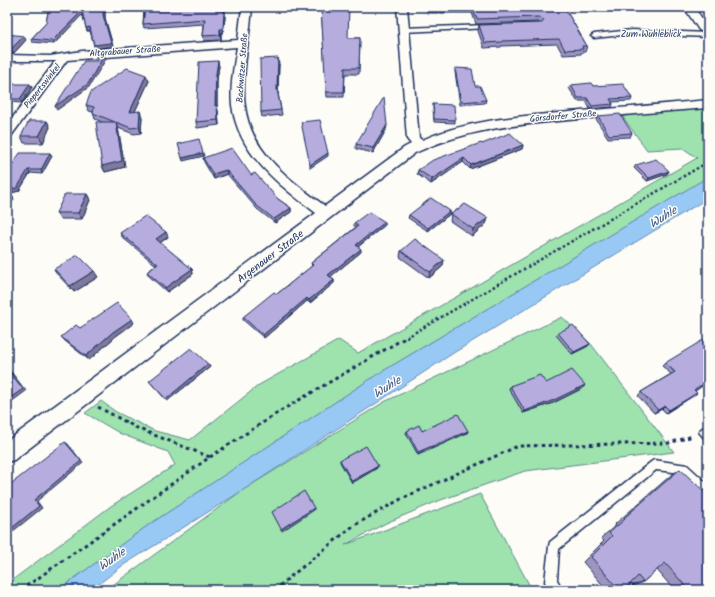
<svg xmlns="http://www.w3.org/2000/svg" width="715" height="597" font-family="Kalam,sans-serif">
<rect width="100%" height="100%" fill="#fdfcf7"/>
<filter id="ink" filterUnits="userSpaceOnUse"><feTurbulence type="fractalNoise" baseFrequency=".025" numOctaves="2"/><feDisplacementMap in="SourceGraphic" scale="8" xChannelSelector="R" yChannelSelector="G"/><feConvolveMatrix kernelMatrix="1 2 1 2 8 2 1 2 1" color-interpolation-filters="sRGB"/></filter>
<g filter="url(#ink)">
<g fill="#9ee2ae" stroke="#5c8886">
<path d="M 708,106 L 708,177 L 378,374 L 147,526 L 58,590 L 7,590 L 7,584 L 111,506 L 175,465 L 168,452 L 121,434 L 85,413 L 101,401 L 116,412 L 155,431 L 190,440 L 259,385 L 339,340 L 358,353 L 456,297 L 697,158 L 683,148 L 647,150 L 622,116 Z"/>
<path d="M 562,317 L 591,344 L 674,452 L 525,471 L 438,501 L 386,523 L 345,545 L 480,494 L 532,590 L 106,590 L 240,492 L 384,402 Z"/>
</g>
<path fill="#98c9f4" stroke="#668bb8" d="M 708,177 L 708,198 L 455,352 L 240,492 L 122,566 L 91,590 L 58,590 L 147,526 L 378,374 Z"/>
<g fill="none" stroke-linecap="round" stroke-linejoin="round">
<defs>
<g id="lane">
<path d="M 488,25 L 491,27 L 490,28 L 403,32 L 400,30 L 403,28 Z"/>
<path d="M 632,30 L 708,33 L 708,37 L 632,34 L 594,38 L 591,36 L 594,34 Z"/>
<path d="M 708,425 L 708,441 L 705,439 L 699,432 L 701,429 Z"/>
<path d="M 654,460 L 687,465 L 708,484 L 708,496 L 704,495 L 682,473 L 656,470 L 559,549 L 557,580 L 563,590 L 550,590 L 545,582 L 549,546 L 550,542 L 651,462 Z"/>
</g>
<g id="street">
<path d="M 242,7 L 252,7 C 250,35 243,64 244,92 C 244,148 285,176 325,206 L 405,147 L 411,144 L 407,139 L 397,7 L 407,7 L 419,138 L 422,140 C 471,118 528,116 580,111 C 623,108 665,104 708,100 L 708,108 C 665,111 623,115 580,119 C 522,124 469,128 415,153 L 14,460 L 7,462 L 7,441 L 316,213 C 279,185 238,154 232,105 C 230,86 234,65 237,47 L 67,60 L 11,136 L 7,137 L 7,125 L 56,61 L 7,61 L 7,55 L 50,56 L 82,51 L 238,40 Z"/>
<path d="M 684,7 L 694,7 L 708,27 L 708,34 L 699,30 Z"/>
</g>
</defs>
<use href="#lane" stroke="#1b2f5e" stroke-width="3"/>
<use href="#street" stroke="#1b2f5e" stroke-width="3"/>
<path stroke="#1b2f5e" stroke-width="2.5" stroke-dasharray="2.5 2.5" stroke-linecap="butt" d="M 402,340 L 708,162"/>
<g stroke="#1b2f5e" stroke-width="3" stroke-dasharray="3.5 3.5" stroke-linecap="butt">
<path d="M 98,407 L 139,429 L 210,457"/>
<path d="M 21,590 L 210,457 L 282,410 L 403,339"/>
<path d="M 274,590 L 353,526 L 401,499 L 518,446 L 669,443 L 693,436"/>
</g>
<use href="#lane" fill="#fdfcf7" fill-rule="evenodd"/>
<use href="#street" fill="#fdfcf7" fill-rule="evenodd"/>
</g>
<g fill="#9d95bf" stroke="#1b2f5e">
<path d="M 49,7 L 105,7 L 105,18 L 113,46 L 95,49 L 90,31 L 87,31 L 82,14 L 54,44 L 32,42 L 31,39 L 46,23 Z"/>
<path d="M 144,7 L 225,7 L 225,18 L 223,33 L 221,33 L 221,40 L 204,41 L 203,36 L 204,24 L 144,28 L 143,24 Z"/>
<path d="M 321,7 L 348,38 L 360,38 L 359,74 L 345,74 L 344,97 L 327,97 Z"/>
<path d="M 427,7 L 564,7 L 587,46 L 585,52 L 582,52 L 581,54 L 563,55 L 557,44 L 501,46 L 501,47 L 484,48 L 478,31 L 479,25 L 539,23 L 538,22 L 476,24 L 472,13 L 427,13 Z"/>
<path d="M 7,34 L 26,40 L 13,54 L 7,54 Z"/>
<path d="M 279,64 L 278,93 L 282,115 L 262,117 L 261,112 Z"/>
<path d="M 219,66 L 217,80 L 217,106 L 218,111 L 219,125 L 197,128 L 196,122 Z"/>
<path d="M 455,68 L 475,86 L 486,100 L 485,103 L 460,105 L 455,72 Z"/>
<path d="M 149,81 L 135,111 L 142,117 L 141,133 L 134,134 L 118,128 L 125,167 L 105,172 L 102,166 L 102,122 L 95,119 L 93,113 L 93,112 L 89,111 L 86,105 Z"/>
<path d="M 571,85 L 593,86 L 632,98 L 631,101 L 612,102 L 613,104 L 612,107 L 590,109 L 586,101 L 577,101 L 569,88 Z"/>
<path d="M 32,87 L 22,103 L 7,102 L 7,92 Z"/>
<path d="M 433,104 L 455,120 L 455,123 L 434,122 L 433,108 Z"/>
<path d="M 598,116 L 632,133 L 630,137 L 608,138 L 596,119 Z"/>
<path d="M 47,121 L 50,127 L 43,143 L 24,143 L 21,136 Z"/>
<path d="M 386,130 L 373,153 L 356,149 L 356,144 Z"/>
<path d="M 482,144 L 523,145 L 522,149 L 470,169 L 463,162 L 431,184 L 417,174 L 418,170 Z"/>
<path d="M 50,153 L 52,156 L 42,174 L 30,173 L 19,191 L 7,194 L 7,173 Z"/>
<path d="M 203,158 L 251,175 L 278,199 L 291,208 L 291,212 L 275,223 L 257,209 L 227,174 L 214,179 L 204,162 Z"/>
<path d="M 636,165 L 669,171 L 667,174 L 647,181 L 634,168 Z"/>
<path d="M 87,194 L 90,200 L 82,219 L 60,219 L 56,213 Z"/>
<path d="M 450,211 L 450,214 L 428,231 L 408,218 L 409,215 Z"/>
<path d="M 451,214 L 488,218 L 486,224 L 472,236 L 450,221 Z"/>
<path d="M 385,222 L 385,225 L 358,247 L 361,252 L 330,277 L 334,280 L 334,283 L 310,303 L 307,301 L 264,338 L 243,320 L 243,317 L 277,294 L 312,266 L 311,263 L 356,227 L 354,226 L 354,223 Z"/>
<path d="M 166,232 L 168,237 L 160,243 L 192,269 L 193,274 L 167,292 L 149,276 L 147,272 L 156,265 L 123,238 L 120,233 Z"/>
<path d="M 401,251 L 443,266 L 429,278 L 400,257 Z"/>
<path d="M 54,269 L 98,277 L 74,292 L 58,275 Z"/>
<path d="M 134,323 L 116,336 L 89,360 L 65,341 L 61,337 L 80,328 Z"/>
<path d="M 558,333 L 588,346 L 572,354 L 556,335 Z"/>
<path d="M 665,363 L 695,391 L 693,396 L 666,413 L 662,409 L 654,413 L 638,396 L 641,392 L 671,374 L 662,366 Z"/>
<path d="M 208,364 L 210,367 L 167,401 L 149,381 Z"/>
<path d="M 546,383 L 583,388 L 553,403 L 523,413 L 509,389 L 510,386 Z"/>
<path d="M 407,431 L 468,431 L 467,433 L 418,455 L 406,433 Z"/>
<path d="M 340,460 L 377,468 L 352,483 L 340,462 Z"/>
<path d="M 680,469 L 708,590 L 674,590 L 657,570 L 643,582 L 633,586 L 631,584 L 626,588 L 622,590 L 607,590 L 583,562 L 604,541 L 601,538 L 616,525 L 615,524 L 670,476 Z"/>
</g>
<g fill="#7f799b" stroke="#1b2f5e">
<path d="M 104,7 L 105,7 L 105,18 L 113,46 L 95,49 L 94,45 L 103,15 Z"/>
<path d="M 224,7 L 225,7 L 225,18 L 223,33 L 223,29 Z"/>
<path d="M 82,11 L 83,14 L 54,44 L 52,41 Z"/>
<path d="M 90,27 L 91,30 L 87,31 L 86,28 Z"/>
<path d="M 220,29 L 221,33 L 221,40 L 220,35 Z"/>
<path d="M 24,36 L 26,40 L 13,54 L 11,49 Z"/>
<path d="M 104,55 L 106,59 L 89,87 L 57,110 L 55,106 Z"/>
<path d="M 278,58 L 279,64 L 278,94 L 277,89 Z"/>
<path d="M 218,61 L 219,66 L 217,80 L 217,106 L 218,111 L 219,125 L 215,106 L 216,74 Z"/>
<path d="M 146,75 L 149,81 L 132,118 L 130,112 Z"/>
<path d="M 30,84 L 32,87 L 22,103 L 20,99 Z"/>
<path d="M 140,111 L 142,117 L 141,133 L 139,127 Z"/>
<path d="M 47,121 L 50,127 L 43,143 L 39,136 Z"/>
<path d="M 116,122 L 118,128 L 125,167 L 105,172 L 102,166 Z"/>
<path d="M 387,125 L 386,130 L 373,153 L 373,148 Z"/>
<path d="M 523,145 L 522,149 L 470,169 L 471,165 Z"/>
<path d="M 50,153 L 52,156 L 42,174 L 41,170 Z"/>
<path d="M 203,153 L 204,156 L 183,161 L 182,158 Z"/>
<path d="M 328,153 L 328,156 L 310,168 L 310,165 Z"/>
<path d="M 464,158 L 463,162 L 431,184 L 432,179 Z"/>
<path d="M 28,170 L 30,173 L 19,191 L 7,194 L 7,190 Z"/>
<path d="M 226,170 L 227,174 L 214,179 L 213,174 Z"/>
<path d="M 669,171 L 667,174 L 647,181 L 649,178 Z"/>
<path d="M 87,194 L 90,200 L 82,219 L 78,213 Z"/>
<path d="M 12,196 L 14,199 L 7,211 L 7,204 Z"/>
<path d="M 291,208 L 291,212 L 275,223 L 274,219 Z"/>
<path d="M 450,211 L 450,214 L 428,231 L 428,228 Z"/>
<path d="M 488,218 L 486,224 L 472,236 L 473,229 Z"/>
<path d="M 385,222 L 385,225 L 356,248 L 356,245 Z"/>
<path d="M 166,232 L 168,237 L 158,244 L 156,239 Z"/>
<path d="M 361,249 L 361,252 L 329,278 L 328,275 Z"/>
<path d="M 444,260 L 443,266 L 429,278 L 430,272 Z"/>
<path d="M 192,269 L 193,274 L 167,292 L 165,288 Z"/>
<path d="M 94,271 L 98,277 L 74,292 L 70,286 Z"/>
<path d="M 334,280 L 334,283 L 310,303 L 309,300 Z"/>
<path d="M 307,298 L 307,301 L 264,338 L 263,335 Z"/>
<path d="M 132,319 L 134,323 L 116,336 L 89,360 L 86,356 L 113,332 Z"/>
<path d="M 590,344 L 588,346 L 572,354 L 574,352 Z"/>
<path d="M 208,364 L 210,367 L 167,401 L 166,399 Z"/>
<path d="M 9,371 L 12,373 L 26,391 L 7,405 Z"/>
<path d="M 708,381 L 708,382 L 691,394 L 694,390 Z"/>
<path d="M 585,385 L 583,388 L 553,403 L 523,413 L 525,411 Z"/>
<path d="M 697,393 L 693,396 L 666,413 L 669,410 Z"/>
<path d="M 665,406 L 662,409 L 654,413 L 658,410 Z"/>
<path d="M 468,431 L 467,433 L 418,455 L 418,452 Z"/>
<path d="M 65,442 L 68,444 L 83,463 L 37,501 L 42,508 L 7,536 L 7,532 Z"/>
<path d="M 378,466 L 377,468 L 352,483 L 352,481 Z"/>
<path d="M 314,508 L 314,510 L 282,531 L 281,529 Z"/>
</g>
<g fill="#b6adde" stroke="#1b2f5e">
<path d="M 49,7 L 104,7 L 103,15 L 111,43 L 94,45 L 90,27 L 86,28 L 82,11 L 52,41 L 31,39 L 46,23 Z"/>
<path d="M 145,7 L 224,7 L 224,13 L 223,29 L 220,29 L 220,35 L 203,36 L 205,19 L 143,24 Z"/>
<path d="M 321,7 L 349,7 L 348,38 L 360,38 L 359,68 L 345,68 L 344,92 L 326,92 Z"/>
<path d="M 428,7 L 564,7 L 587,46 L 582,46 L 583,49 L 565,50 L 559,39 L 502,41 L 502,42 L 485,43 L 479,25 L 542,23 L 544,20 L 539,17 L 477,19 L 472,8 Z"/>
<path d="M 7,34 L 24,36 L 11,49 L 7,50 Z"/>
<path d="M 104,55 L 88,84 L 55,106 L 84,61 L 97,61 L 96,56 Z"/>
<path d="M 278,58 L 277,89 L 281,110 L 261,112 L 260,59 Z"/>
<path d="M 218,61 L 216,74 L 215,106 L 217,105 L 218,120 L 196,122 L 199,62 Z"/>
<path d="M 127,68 L 146,75 L 130,112 L 140,111 L 139,127 L 131,128 L 116,122 L 122,161 L 102,166 L 96,122 L 115,122 L 93,113 L 94,107 L 86,105 L 91,92 Z"/>
<path d="M 455,68 L 472,69 L 475,86 L 480,86 L 486,100 L 461,102 Z"/>
<path d="M 591,83 L 593,86 L 623,84 L 632,98 L 610,99 L 613,104 L 592,106 L 587,98 L 578,98 L 571,85 Z"/>
<path d="M 13,84 L 30,84 L 20,99 L 7,99 L 7,92 Z"/>
<path d="M 384,97 L 387,125 L 373,148 L 356,144 Z"/>
<path d="M 433,104 L 454,105 L 455,120 L 434,119 Z"/>
<path d="M 620,114 L 632,133 L 609,135 L 598,116 Z"/>
<path d="M 320,120 L 328,153 L 310,165 L 301,122 Z"/>
<path d="M 29,121 L 47,121 L 39,136 L 21,136 Z"/>
<path d="M 510,133 L 523,145 L 471,165 L 464,158 L 432,179 L 418,170 L 433,160 L 481,143 L 482,144 Z"/>
<path d="M 199,139 L 203,153 L 182,158 L 178,144 Z"/>
<path d="M 232,148 L 251,175 L 255,173 L 278,199 L 291,208 L 274,219 L 256,205 L 226,170 L 213,174 L 203,158 Z"/>
<path d="M 20,153 L 50,153 L 41,170 L 28,170 L 17,188 L 7,190 L 7,173 Z"/>
<path d="M 656,159 L 669,171 L 649,178 L 636,165 Z"/>
<path d="M 65,194 L 87,194 L 78,213 L 56,213 Z"/>
<path d="M 7,196 L 12,196 L 7,204 Z"/>
<path d="M 431,198 L 450,211 L 428,228 L 409,215 Z"/>
<path d="M 465,204 L 488,218 L 473,229 L 451,214 Z"/>
<path d="M 369,212 L 385,222 L 356,245 L 361,249 L 328,275 L 334,280 L 309,300 L 307,298 L 263,335 L 243,317 L 274,292 L 277,294 L 313,265 L 311,263 L 358,226 L 354,223 Z"/>
<path d="M 145,216 L 166,232 L 156,239 L 192,269 L 165,288 L 147,272 L 158,264 L 120,233 Z"/>
<path d="M 415,239 L 444,260 L 430,272 L 401,251 Z"/>
<path d="M 78,255 L 94,271 L 70,286 L 54,269 Z"/>
<path d="M 117,303 L 132,319 L 113,332 L 86,356 L 61,337 L 76,325 L 80,328 Z"/>
<path d="M 573,325 L 590,344 L 574,352 L 558,333 Z"/>
<path d="M 708,337 L 708,381 L 694,390 L 697,393 L 669,410 L 665,406 L 658,410 L 641,392 L 675,372 L 665,363 Z"/>
<path d="M 191,348 L 208,364 L 166,399 L 149,381 Z"/>
<path d="M 572,370 L 585,385 L 554,400 L 525,411 L 510,386 L 540,375 L 546,383 Z"/>
<path d="M 9,371 L 23,389 L 7,400 L 7,372 Z"/>
<path d="M 458,414 L 468,431 L 418,452 L 407,431 L 419,425 L 422,431 Z"/>
<path d="M 65,442 L 81,461 L 34,500 L 39,506 L 7,532 L 7,487 Z"/>
<path d="M 366,446 L 378,466 L 352,481 L 340,460 Z"/>
<path d="M 680,469 L 708,495 L 708,590 L 689,590 L 665,563 L 643,582 L 638,576 L 626,588 L 616,586 L 591,557 L 612,536 L 609,533 L 625,519 L 624,518 Z"/>
<path d="M 304,491 L 314,508 L 281,529 L 272,512 Z"/>
</g>
</g>
<g text-anchor="middle" stroke-width="3" stroke-linejoin="round" paint-order="stroke">
<g font-size="9" fill="#1b2f5e" stroke="#fdfcf7">
<text x="651" y="37">Zum Wuhleblick</text>
<text transform="translate(125 51) rotate(-4)" y="3">Altgrabauer Straße</text>
<text transform="translate(242 68) rotate(-86)" y="3">Bachwitzer Straße</text>
<text transform="translate(42 86) rotate(-52)" y="3">Piepertswinkel</text>
<text transform="translate(563 116) rotate(-5)" y="3">Görsdorfer Straße</text>
</g>
<g font-size="11" fill="#1b2f5e" stroke="#fdfcf7">
<text transform="translate(270 256) rotate(-37)" y="4">Argenauer Straße</text>
</g>
<g font-size="12" font-style="italic" fill="#3a5684" stroke="#fdfcf7">
<text transform="translate(663 217) rotate(-32)" y="4">Wuhle</text>
<text transform="translate(387 387) rotate(-32)" y="4">Wuhle</text>
<text transform="translate(112 559) rotate(-35)" y="4">Wuhle</text>
</g>
</g>
<rect width="715" height="597" fill="none" stroke="#fdfcf7" stroke-width="24"/>
<rect x="12" y="12" width="691" height="573" fill="none" stroke="#1b2f5e" stroke-width="1.5" filter="url(#ink)"/>
</svg>
